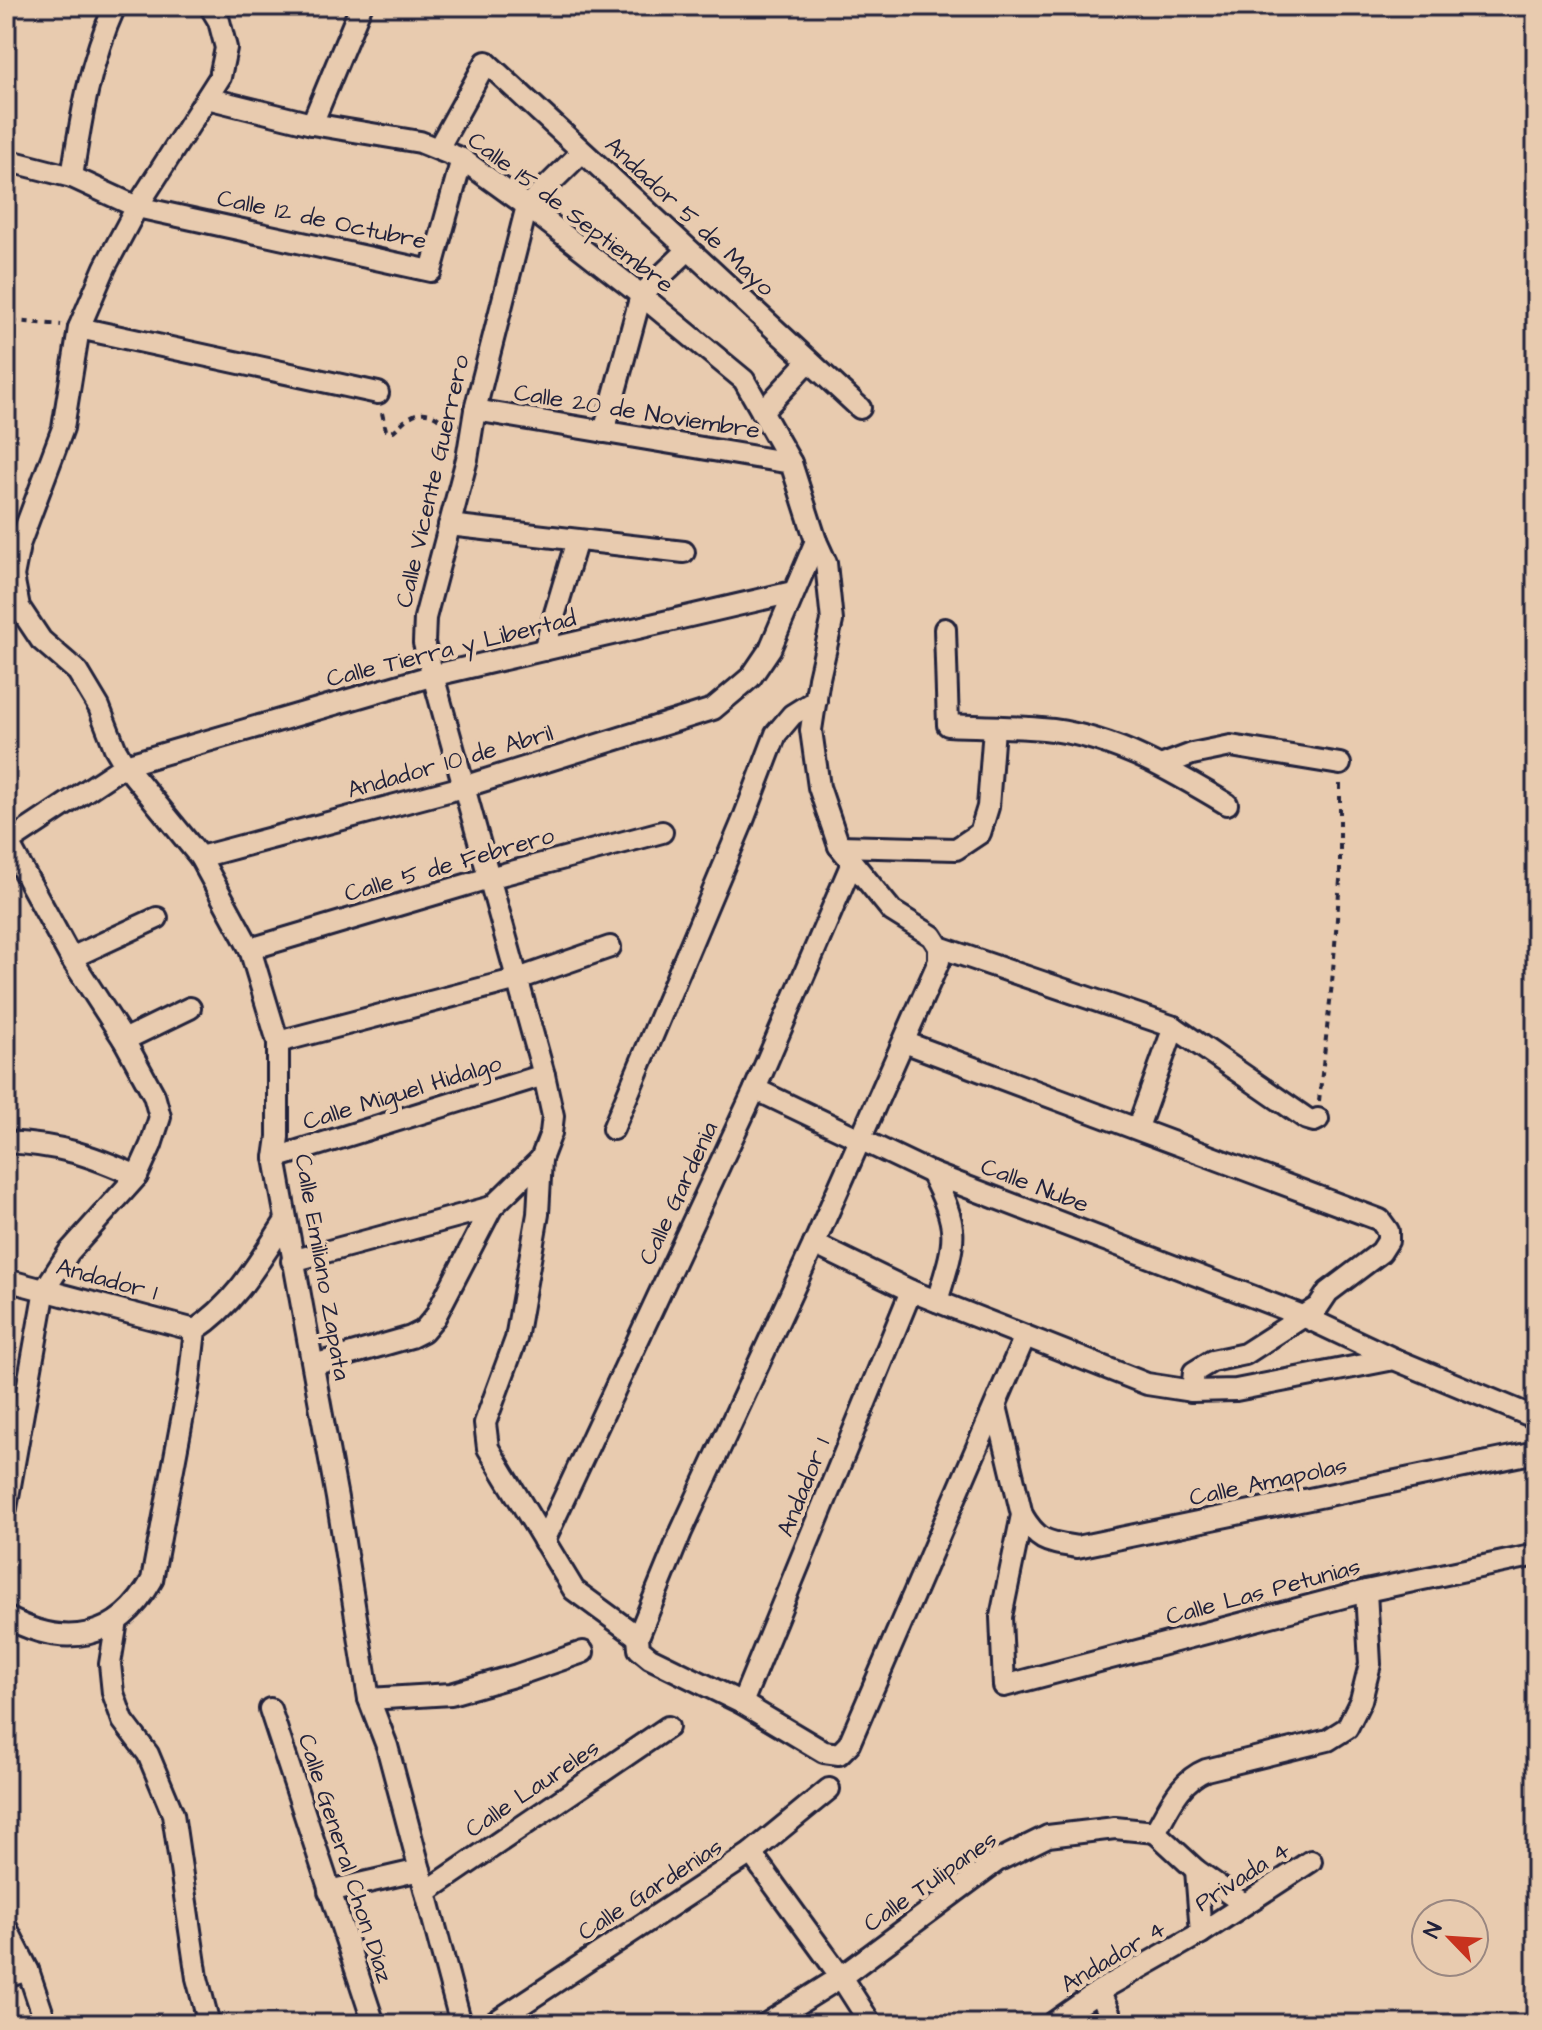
<svg xmlns="http://www.w3.org/2000/svg" width="1542" height="2030" font-family="'Architects Daughter',sans-serif">
<rect width="100%" height="100%" fill="#e8cbaf"/>
<filter id="ink" filterUnits="userSpaceOnUse"><feTurbulence type="fractalNoise" baseFrequency=".0125" numOctaves="2"/><feDisplacementMap in="SourceGraphic" scale="16" xChannelSelector="R" yChannelSelector="G"/><feConvolveMatrix kernelMatrix="1 2 1 2 8 2 1 2 1" color-interpolation-filters="sRGB"/></filter>
<g filter="url(#ink)">
<g fill="none" stroke-linecap="round" stroke-linejoin="round">
<defs>
<g id="minor">
<path d="M 210,6 L 219,21 L 226,48 L 220,77 L 137,207 L 105,267 L 79,328 L 63,428 L 19,545 L 13,576 L 19,607 L 41,640 L 78,672 L 99,707 L 115,748 L 125,765 L 200,857 L 250,949 L 278,1042 L 278,1137 L 275,1158 L 337,1498 L 369,1699 L 387,1746 L 461,2024"/>
<path d="M 207,98 L 312,124 L 420,142 L 462,159 L 527,206 L 641,295 L 744,380 L 791,463 L 816,541 L 826,563 L 832,621 L 819,678 L 811,730 L 819,787 L 839,846 L 892,911 L 932,936 L 939,947 L 1174,1027 L 1307,1119 L 1314,1121 L 1318,1119"/>
<path d="M 312,124 L 361,6"/>
<path d="M 439,147 L 486,62 L 860,408"/>
<path d="M 6,160 L 72,177 L 137,207 L 431,271 L 462,159"/>
<path d="M 72,177 C 81,117 90,61 115,6"/>
<path d="M 79,328 L 378,393"/>
<path d="M 475,410 L 791,463"/>
<path d="M 762,412 L 808,362"/>
<path d="M 604,432 L 641,295 L 688,250"/>
<path d="M 449,525 L 684,552"/>
<path d="M 945,629 L 948,725 C 982,727 1019,726 1053,730 C 1118,739 1172,771 1227,804"/>
<path d="M 544,650 L 577,540"/>
<path d="M 1163,765 L 1192,754 L 1231,746 L 1340,764"/>
<path d="M 6,839 L 71,958 L 124,1040 L 154,1095 L 160,1117 L 151,1145 L 137,1176 L 69,1252 L 45,1289 L 6,1508"/>
<path d="M 6,844 L 125,765 L 431,676 L 793,592"/>
<path d="M 839,846 L 956,849 L 980,833 L 988,807 L 994,728"/>
<path d="M 200,857 L 463,787 L 713,709 L 751,677 L 770,649 L 816,541"/>
<path d="M 939,947 L 939,961 L 814,1244 L 681,1532 L 638,1637 L 639,1649 L 650,1658 L 742,1703 L 824,1752 L 839,1754 L 849,1744 L 1025,1336"/>
<path d="M 250,949 L 489,878 L 662,832"/>
<path d="M 71,958 L 157,918"/>
<path d="M 124,1040 L 190,1008"/>
<path d="M 278,1042 L 518,979 L 610,947"/>
<path d="M 904,1042 L 1380,1220 L 1388,1231 L 1388,1241 L 1381,1252 L 1328,1292 L 1318,1307 L 1245,1354 L 1212,1361 L 1194,1372 L 1192,1391"/>
<path d="M 755,1089 L 931,1173 L 1303,1316 L 1394,1359 L 1536,1418"/>
<path d="M 1138,1127 L 1174,1027"/>
<path d="M 613,1129 L 742,823 L 776,734 L 792,715 L 816,700"/>
<path d="M 6,1142 C 60,1145 88,1154 137,1176"/>
<path d="M 275,1158 L 544,1075"/>
<path d="M 541,1159 L 538,1214 L 516,1339 L 485,1423 L 488,1448 L 574,1590 L 638,1637"/>
<path d="M 931,1173 C 961,1231 956,1239 937,1301"/>
<path d="M 814,1244 L 911,1291 L 1147,1384 L 1192,1391 L 1236,1390 L 1394,1359"/>
<path d="M 292,1261 L 492,1207"/>
<path d="M 6,1280 L 195,1330"/>
<path d="M 313,1365 L 411,1337 L 423,1331 L 435,1317 L 492,1207 L 541,1159 L 551,1133 L 553,1116 L 544,1075 L 424,643 L 425,618 L 467,459 L 475,410 L 527,206 L 582,152"/>
<path d="M 996,1406 L 1022,1515 L 1001,1617 L 1004,1686 L 1366,1591 L 1536,1555"/>
<path d="M 1022,1515 C 1038,1542 1047,1542 1077,1547 L 1536,1452"/>
<path d="M 544,1541 L 755,1089 L 852,863"/>
<path d="M 6,1617 C 64,1649 118,1641 152,1580 L 189,1383 L 195,1330 C 236,1303 258,1263 285,1222"/>
<path d="M 117,1621 L 110,1664 L 113,1693 L 123,1721 L 148,1754 L 173,1814 L 197,1978 L 209,2024"/>
<path d="M 369,1699 L 451,1694 L 517,1675 L 583,1652"/>
<path d="M 742,1703 L 911,1291"/>
<path d="M 270,1709 L 374,2024"/>
<path d="M 1155,1832 L 1196,1870 L 1244,1904"/>
<path d="M 751,1853 L 841,1977 L 871,2024"/>
<path d="M 1196,1870 L 1201,1933"/>
<path d="M 329,1891 L 420,1870"/>
<path d="M 426,1892 L 668,1727"/>
<path d="M 6,1927 L 28,1970 L 46,2024"/>
<path d="M 6,1977 L 28,1970"/>
<path d="M 1099,1991 L 1114,2024"/>
<path d="M 492,2024 L 751,1853 L 829,1789"/>
<path d="M 766,2024 L 841,1977 L 997,1861 L 1048,1836 L 1115,1828 L 1155,1832 C 1169,1808 1179,1781 1206,1770 L 1328,1740 L 1347,1728 L 1361,1700 L 1370,1664 L 1366,1591"/>
<path d="M 1052,2024 L 1099,1991 L 1201,1933 L 1311,1861"/>
</g>
</defs>
<use href="#minor" stroke="#22223b" stroke-width="26"/>
<g stroke="#22223b" stroke-width="4" stroke-dasharray="6 6" stroke-linecap="butt">
<path d="M 6,333 L 14,321 L 61,325"/>
<path d="M 382,413 L 386,430 L 392,432 C 398,428 401,423 407,419 C 425,405 441,417 452,433"/>
<path d="M 1319,1101 L 1332,983 L 1340,880 L 1340,783"/>
</g>
<use href="#minor" stroke="#e8cbaf" stroke-width="20"/>
</g>
</g>
<g text-anchor="middle" stroke-width="8" stroke-linejoin="round" paint-order="stroke">
<g font-size="24" fill="#22223b" stroke="#e8cbaf">
<text transform="translate(571 212) rotate(37)" y="8">Calle 15 de Septiembre</text>
<text transform="translate(690 216) rotate(43)" y="8">Andador 5 de Mayo</text>
<text transform="translate(322 219) rotate(12)" y="8">Calle 12 de Octubre</text>
<text transform="translate(637 411) rotate(9)" y="8">Calle 20 de Noviembre</text>
<text transform="translate(432 481) rotate(-77)" y="8">Calle Vicente Guerrero</text>
<text transform="translate(451 648) rotate(-14)" y="8">Calle Tierra y Libertad</text>
<text transform="translate(450 761) rotate(-16)" y="8">Andador 10 de Abril</text>
<text transform="translate(449 864) rotate(-16)" y="8">Calle 5 de Febrero</text>
<text transform="translate(402 1092) rotate(-17)" y="8">Calle Miguel Hidalgo</text>
<text transform="translate(1035 1185) rotate(21)" y="8">Calle Nube</text>
<text transform="translate(678 1193) rotate(-65)" y="8">Calle Gardenia</text>
<text transform="translate(323 1267) rotate(80)" y="8">Calle Emiliano Zapata</text>
<text transform="translate(107 1279) rotate(15)" y="8">Andador 1</text>
<text transform="translate(1268 1481) rotate(-12)" y="8">Calle Amapolas</text>
<text transform="translate(803 1487) rotate(-68)" y="8">Andador 1</text>
<text transform="translate(1263 1591) rotate(-15)" y="8">Calle Las Petunias</text>
<text transform="translate(532 1788) rotate(-34)" y="8">Calle Laureles</text>
<text transform="translate(346 1858) rotate(72)" y="8">Calle General Chon Díaz</text>
<text transform="translate(1242 1876) rotate(-33)" y="8">Privada 4</text>
<text transform="translate(930 1881) rotate(-35)" y="8">Calle Tulipanes</text>
<text transform="translate(650 1889) rotate(-33)" y="8">Calle Gardenias</text>
<text transform="translate(1113 1956) rotate(-31)" y="8">Andador 4</text>
</g>
</g>
<rect width="1542" height="2030" fill="none" stroke="#e8cbaf" stroke-width="32"/>
<rect x="16" y="16" width="1510" height="1998" fill="none" stroke="#22223b" stroke-width="3" filter="url(#ink)"/>
<g transform="translate(1450 1938) rotate(295)"><circle r="38" fill="#e8cbaf" stroke="#998781" stroke-width="2"/>
<path d="M0-6L14 30L0 20L-14 30Z" fill="#c8321e"/>
<text y="-12" font-size="22" font-weight="bold" text-anchor="middle" fill="#22223b">N</text>
</g>
</svg>
